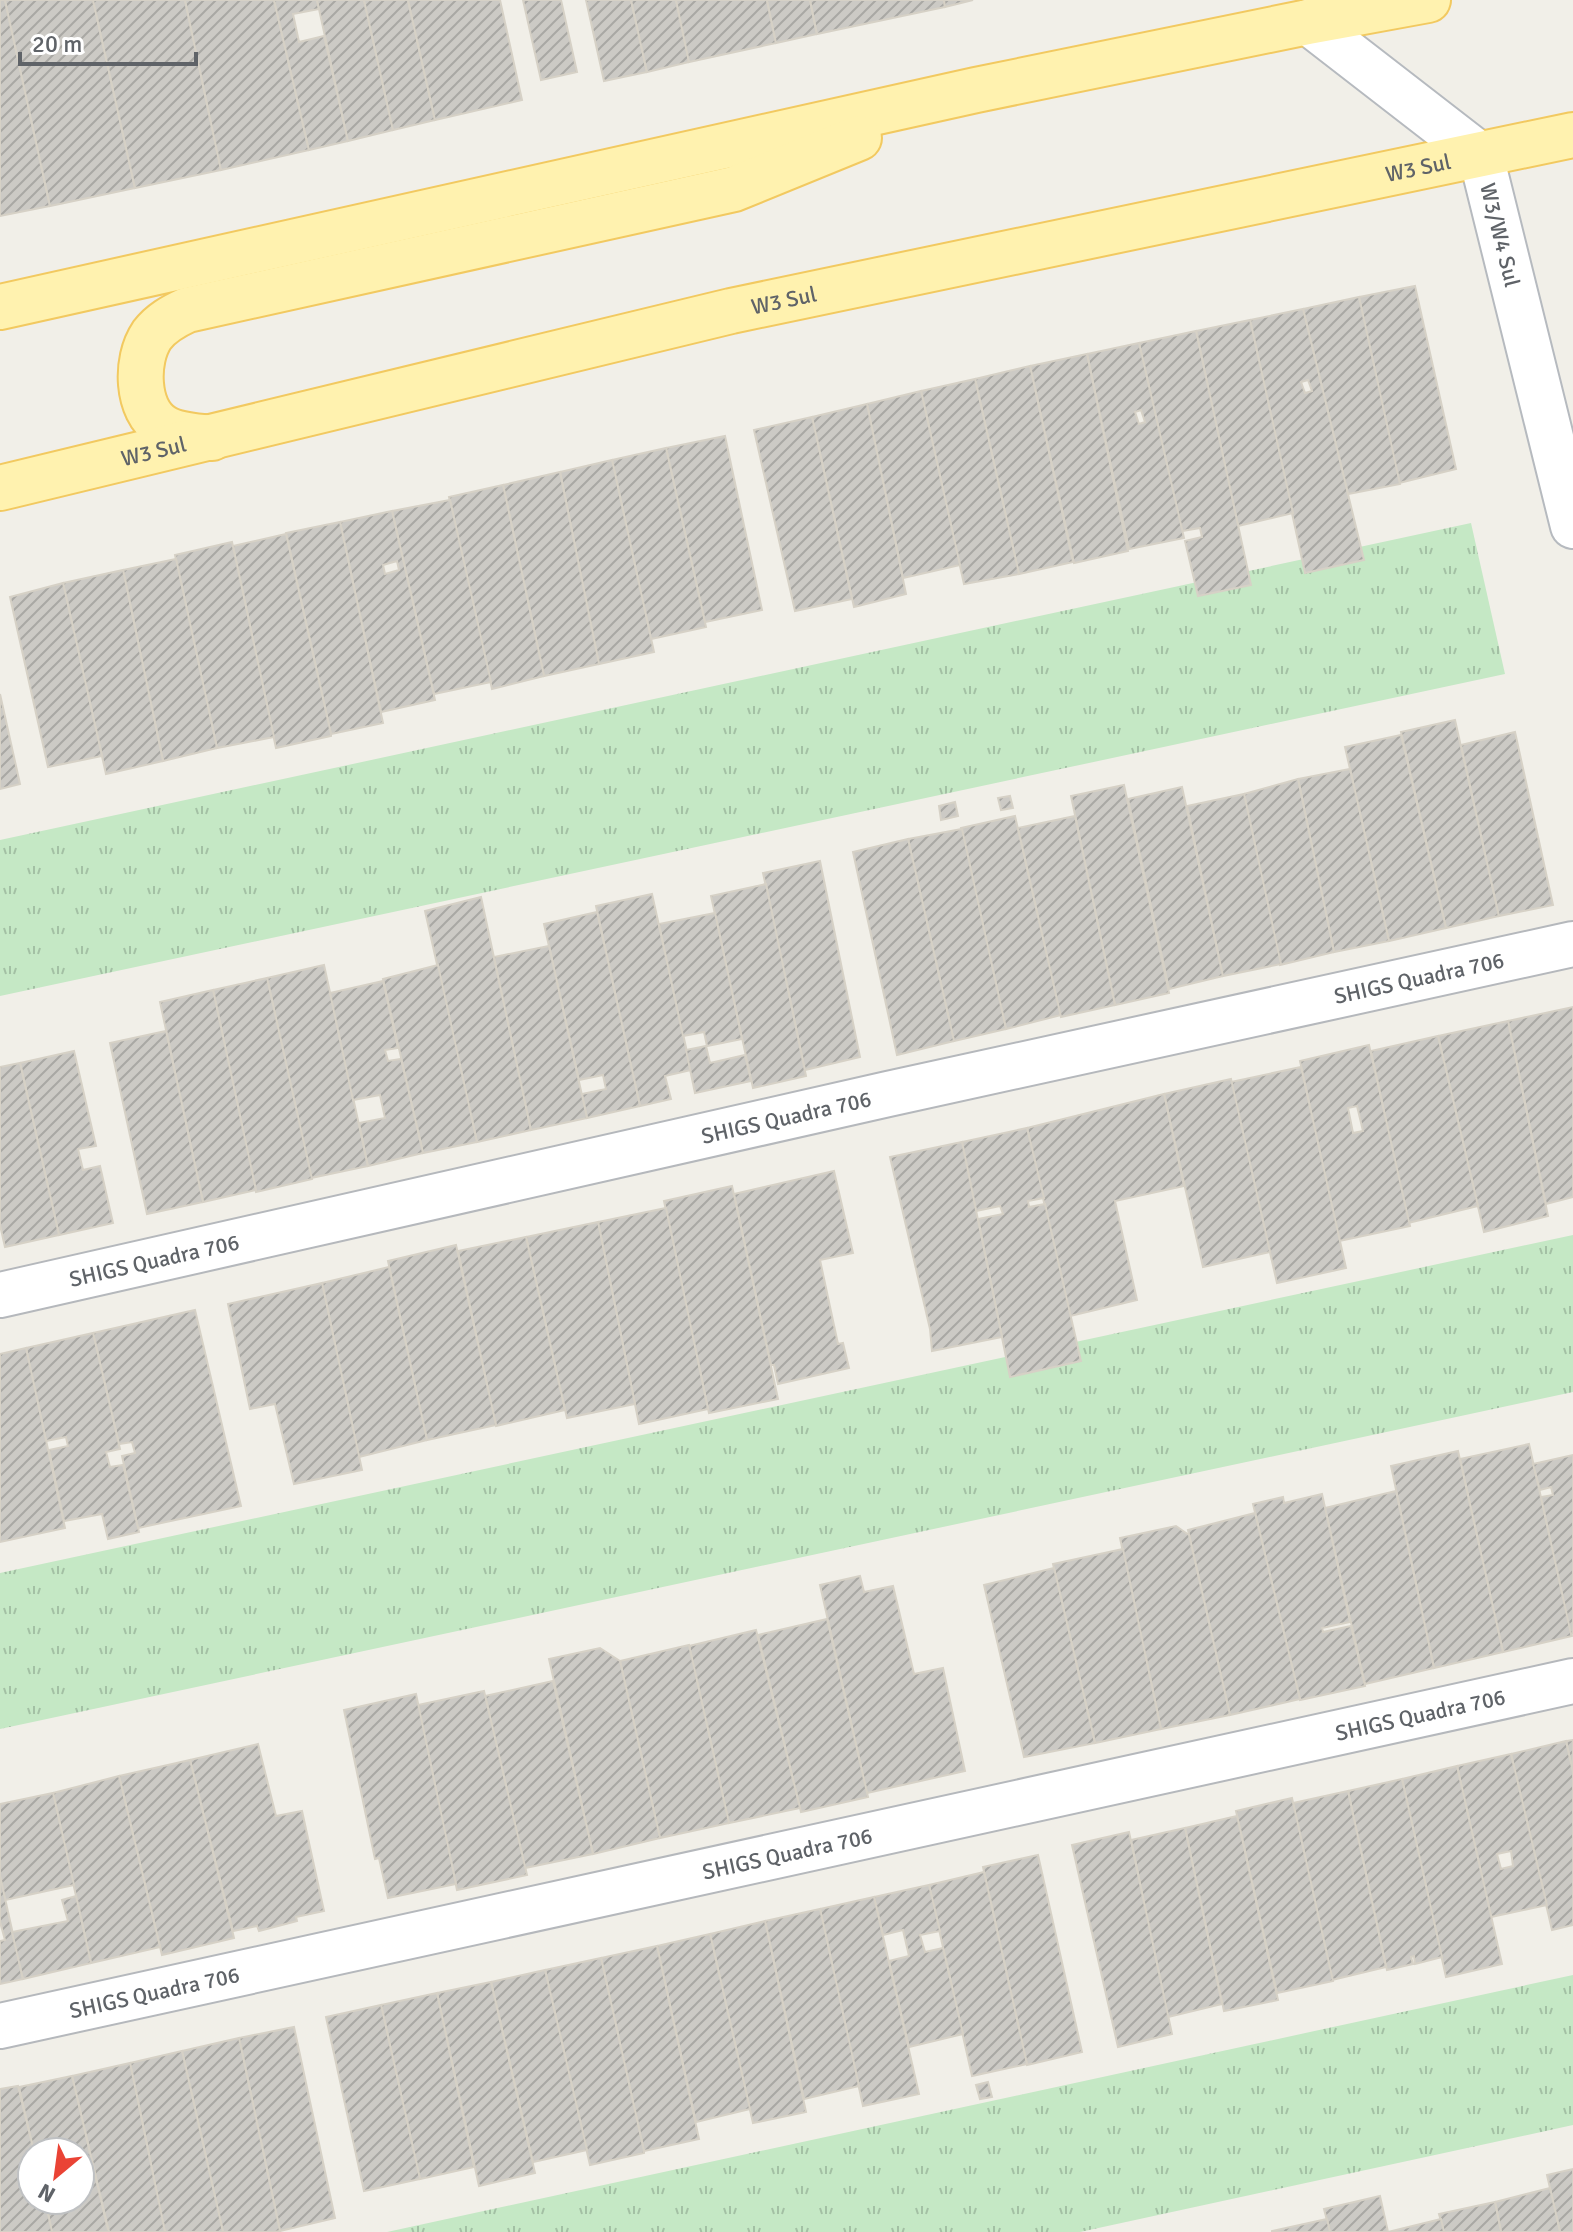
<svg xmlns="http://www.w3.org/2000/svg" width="1573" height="2232" font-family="Signika,sans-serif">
<defs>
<pattern id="grass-tufts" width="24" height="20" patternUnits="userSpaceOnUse" patternTransform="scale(2)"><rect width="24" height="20" fill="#c5e8c5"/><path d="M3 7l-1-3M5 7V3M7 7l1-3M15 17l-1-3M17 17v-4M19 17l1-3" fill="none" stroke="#a3c0a4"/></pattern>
<pattern id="building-hatch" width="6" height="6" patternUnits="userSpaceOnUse" patternTransform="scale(2)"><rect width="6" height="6" fill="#cccac5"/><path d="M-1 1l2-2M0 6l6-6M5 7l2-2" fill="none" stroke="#a9a8a4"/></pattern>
</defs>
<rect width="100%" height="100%" fill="#f1efe8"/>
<g fill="url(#grass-tufts)">
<path d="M 1471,523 L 1505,674 L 0,996 L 0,840 Z"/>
<path d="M 1573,1235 L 1573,1392 L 0,1729 L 0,1573 Z"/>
<path d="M 1573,1975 L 1573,2125 L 1080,2232 L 387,2232 Z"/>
</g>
<g fill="url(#building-hatch)" stroke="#d6d1c6" stroke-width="2" fill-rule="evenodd">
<path d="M 0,0 L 5,0 L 50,206 L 0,216 Z"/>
<path d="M 5,0 L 93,0 L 135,188 L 50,206 Z"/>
<path d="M 93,0 L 185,0 L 221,170 L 135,188 Z"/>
<path d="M 185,0 L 274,0 L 309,150 L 221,170 Z"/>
<path d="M 274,0 L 317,0 L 319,9 L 293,14 L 299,42 L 324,36 L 348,141 L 309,150 Z"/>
<path d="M 317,0 L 364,0 L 393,130 L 348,141 Z"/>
<path d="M 364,0 L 408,0 L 435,120 L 393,130 Z"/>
<path d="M 408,0 L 500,0 L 522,100 L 435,120 Z"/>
<path d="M 523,0 L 561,0 L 577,72 L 541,80 Z"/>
<path d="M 586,0 L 631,0 L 647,72 L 604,81 Z"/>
<path d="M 631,0 L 676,0 L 689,62 L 647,72 Z"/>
<path d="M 676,0 L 767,0 L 776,43 L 689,62 Z"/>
<path d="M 767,0 L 810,0 L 817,34 L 776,43 Z"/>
<path d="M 810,0 L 944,0 L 945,7 L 817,34 Z"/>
<path d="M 944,0 L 973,0 L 945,7 Z"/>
<path d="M 1415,286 L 1456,469 L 1399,483 L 1359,297 Z"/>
<path d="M 1359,297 L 1400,484 L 1348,494 L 1303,309 Z"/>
<path d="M 1303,309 L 1364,560 L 1305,573 L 1250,320 ZM 1308,380 L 1312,391 L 1305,393 L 1301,382 Z"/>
<path d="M 1250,320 L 1293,513 L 1238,526 L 1196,331 Z"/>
<path d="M 1196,331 L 1251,585 L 1198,596 L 1185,541 L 1202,537 L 1200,528 L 1182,531 L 1139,343 Z"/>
<path d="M 1139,343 L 1184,538 L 1129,549 L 1087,354 ZM 1141,410 L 1145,422 L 1139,424 L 1135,412 Z"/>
<path d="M 1087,354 L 1128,551 L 1074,563 L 1030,366 Z"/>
<path d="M 1030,366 L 1073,562 L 1019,574 L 975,379 Z"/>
<path d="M 975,379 L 1019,574 L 964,584 L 921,391 Z"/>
<path d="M 921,391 L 960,565 L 903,578 L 867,404 Z"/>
<path d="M 867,404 L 906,594 L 854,607 L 812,417 Z"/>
<path d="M 812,417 L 852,599 L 795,611 L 754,430 Z"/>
<path d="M 725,436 L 762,610 L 705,622 L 666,448 Z"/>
<path d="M 666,448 L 706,627 L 651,639 L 612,460 Z"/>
<path d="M 612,460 L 654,652 L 599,664 L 560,472 Z"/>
<path d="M 560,472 L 599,664 L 544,676 L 503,485 Z"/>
<path d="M 503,485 L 544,676 L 492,689 L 449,497 Z"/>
<path d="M 450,500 L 491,682 L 434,694 L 392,511 Z"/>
<path d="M 392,511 L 435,700 L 381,712 L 340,522 ZM 397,561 L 399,570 L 385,574 L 383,565 Z"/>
<path d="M 340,522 L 383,723 L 331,734 L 286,533 Z"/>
<path d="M 286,534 L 331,734 L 331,736 L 276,748 L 233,546 Z"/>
<path d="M 232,542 L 274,737 L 217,748 L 175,555 Z"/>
<path d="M 176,559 L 217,748 L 163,761 L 123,570 Z"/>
<path d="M 123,570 L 163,761 L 106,774 L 63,583 Z"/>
<path d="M 63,583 L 102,756 L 48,767 L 10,597 Z"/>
<path d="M 0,694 L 20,784 L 0,789 Z"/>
<path d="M 1455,720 L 1499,916 L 1446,928 L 1401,732 Z"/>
<path d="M 1515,732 L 1553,905 L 1499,916 L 1461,745 Z"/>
<path d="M 1401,735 L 1446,928 L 1389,941 L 1345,747 Z"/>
<path d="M 1350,769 L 1389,941 L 1334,952 L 1298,779 Z"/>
<path d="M 1298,779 L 1334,952 L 1280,965 L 1244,794 Z"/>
<path d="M 1124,785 L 1169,993 L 1115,1005 L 1071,796 Z"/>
<path d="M 1182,787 L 1223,976 L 1169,989 L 1128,799 Z"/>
<path d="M 1244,794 L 1281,964 L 1223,976 L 1187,806 Z"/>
<path d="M 1010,796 L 1013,808 L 1001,810 L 998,798 Z"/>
<path d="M 955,802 L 958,816 L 941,820 L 939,806 Z"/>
<path d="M 1015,816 L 1061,1015 L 1006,1029 L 961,828 Z"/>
<path d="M 1075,816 L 1115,1005 L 1061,1017 L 1018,828 Z"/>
<path d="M 962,829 L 1006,1029 L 954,1041 L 908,839 Z"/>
<path d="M 908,839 L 954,1041 L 897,1055 L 853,852 Z"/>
<path d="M 820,861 L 860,1057 L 805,1070 L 763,873 Z"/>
<path d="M 766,884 L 806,1076 L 753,1088 L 711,896 Z"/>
<path d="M 652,894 L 691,1070 L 665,1076 L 671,1099 L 640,1106 L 596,906 Z"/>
<path d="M 481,897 L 531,1130 L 477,1142 L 425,911 Z"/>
<path d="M 597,912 L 640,1106 L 587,1118 L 582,1094 L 606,1089 L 603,1075 L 579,1080 L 544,924 Z"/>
<path d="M 715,913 L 742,1039 L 707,1046 L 704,1032 L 683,1036 L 659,924 Z"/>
<path d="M 549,946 L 587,1118 L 531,1130 L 494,957 Z"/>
<path d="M 324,965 L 368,1166 L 311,1178 L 267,978 Z"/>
<path d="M 438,965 L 477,1142 L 423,1153 L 383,979 Z"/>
<path d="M 267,978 L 312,1179 L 256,1192 L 213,990 Z"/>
<path d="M 383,981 L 398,1048 L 385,1050 L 388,1061 L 401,1059 L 423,1153 L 368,1166 L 359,1123 L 385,1118 L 380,1095 L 353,1100 L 330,993 Z"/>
<path d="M 213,990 L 256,1190 L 203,1202 L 160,1002 Z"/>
<path d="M 1573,1007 L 1573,1197 L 1546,1204 L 1508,1021 Z"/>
<path d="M 1508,1021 L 1548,1216 L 1484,1232 L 1438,1036 Z"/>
<path d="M 166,1031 L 203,1202 L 147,1214 L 110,1043 Z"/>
<path d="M 1438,1036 L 1478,1206 L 1408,1223 L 1371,1051 Z"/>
<path d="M 1369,1045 L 1410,1226 L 1339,1241 L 1300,1061 ZM 1357,1106 L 1363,1131 L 1353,1133 L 1348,1108 Z"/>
<path d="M 706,1046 L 710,1063 L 745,1055 L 751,1081 L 695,1093 L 686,1050 Z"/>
<path d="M 74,1051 L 96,1146 L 78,1149 L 83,1170 L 100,1166 L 113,1223 L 59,1235 L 20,1063 Z"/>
<path d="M 20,1063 L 59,1235 L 5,1247 L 0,1225 L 0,1067 Z"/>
<path d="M 1301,1067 L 1346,1268 L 1277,1283 L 1231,1082 Z"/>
<path d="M 1231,1079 L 1270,1252 L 1203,1267 L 1164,1094 Z"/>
<path d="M 1164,1094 L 1184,1186 L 1115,1201 L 1137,1300 L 1070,1316 L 1027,1128 Z"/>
<path d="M 1027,1128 L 1044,1198 L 1028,1201 L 1029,1207 L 1045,1204 L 1081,1361 L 1010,1377 L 978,1219 L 1003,1214 L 1000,1206 L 976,1211 L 962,1142 Z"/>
<path d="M 962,1142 L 1002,1337 L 932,1351 L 930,1329 L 890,1157 Z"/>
<path d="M 834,1171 L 853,1253 L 820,1260 L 838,1344 L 843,1343 L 849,1368 L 778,1384 L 774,1365 L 771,1365 L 734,1194 Z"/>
<path d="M 732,1186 L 778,1399 L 709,1413 L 664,1201 Z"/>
<path d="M 666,1208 L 708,1409 L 639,1424 L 598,1222 Z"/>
<path d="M 598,1222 L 635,1404 L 567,1418 L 526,1237 Z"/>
<path d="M 526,1237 L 565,1410 L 496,1426 L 458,1251 Z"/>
<path d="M 456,1245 L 496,1425 L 427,1440 L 388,1261 Z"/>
<path d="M 389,1267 L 427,1440 L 359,1457 L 322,1283 Z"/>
<path d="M 322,1283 L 362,1470 L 294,1484 L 275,1404 L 250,1409 L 228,1304 Z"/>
<path d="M 195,1310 L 241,1506 L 138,1528 L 122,1456 L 135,1453 L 132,1442 L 119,1444 L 93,1333 Z"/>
<path d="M 93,1333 L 120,1449 L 106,1452 L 110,1467 L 123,1465 L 139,1532 L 108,1539 L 102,1514 L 64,1521 L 49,1450 L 68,1446 L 66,1437 L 46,1441 L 26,1348 Z"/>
<path d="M 26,1348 L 65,1528 L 0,1542 L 0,1354 Z"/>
<path d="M 1529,1444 L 1572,1636 L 1503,1652 L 1460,1459 Z"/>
<path d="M 1458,1451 L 1503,1652 L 1434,1668 L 1391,1466 Z"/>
<path d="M 1573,1455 L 1573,1633 L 1571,1634 L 1541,1497 L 1553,1495 L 1551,1487 L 1540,1490 L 1533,1464 Z"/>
<path d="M 1396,1491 L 1434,1668 L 1365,1684 L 1325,1508 Z"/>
<path d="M 1322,1494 L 1350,1622 L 1322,1628 L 1323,1632 L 1351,1626 L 1365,1686 L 1300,1700 L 1253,1504 L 1283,1497 L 1284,1503 Z"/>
<path d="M 1255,1513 L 1300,1699 L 1230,1715 L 1188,1530 Z"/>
<path d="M 1176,1526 L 1189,1535 L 1230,1715 L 1161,1729 L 1120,1538 Z"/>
<path d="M 1123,1549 L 1161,1729 L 1095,1743 L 1053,1564 Z"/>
<path d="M 1054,1568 L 1095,1743 L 1024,1757 L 984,1585 Z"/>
<path d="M 860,1576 L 864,1592 L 893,1586 L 914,1674 L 943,1668 L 965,1771 L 867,1793 L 820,1585 Z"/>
<path d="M 827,1619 L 868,1797 L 801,1812 L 758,1635 Z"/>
<path d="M 756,1630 L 800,1808 L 729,1823 L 689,1646 Z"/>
<path d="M 689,1645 L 729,1823 L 660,1838 L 620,1661 Z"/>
<path d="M 600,1648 L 620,1661 L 660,1838 L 593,1854 L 549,1659 Z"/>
<path d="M 553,1681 L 593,1854 L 525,1868 L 485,1696 Z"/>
<path d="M 484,1691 L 527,1875 L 457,1890 L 418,1705 Z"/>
<path d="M 416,1694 L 456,1884 L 388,1898 L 379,1858 L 375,1859 L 344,1710 Z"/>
<path d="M 1573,1740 L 1573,1772 L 1566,1741 Z"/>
<path d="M 1566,1741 L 1573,1772 L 1573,1925 L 1552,1930 L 1511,1754 Z"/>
<path d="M 258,1744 L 276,1816 L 302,1811 L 324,1911 L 296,1917 L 297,1921 L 259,1931 L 257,1926 L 233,1931 L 190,1760 Z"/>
<path d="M 1511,1754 L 1547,1905 L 1491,1917 L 1457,1766 ZM 1511,1851 L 1513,1866 L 1501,1869 L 1497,1854 Z"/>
<path d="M 190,1760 L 234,1938 L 162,1955 L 119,1776 Z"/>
<path d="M 1457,1766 L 1502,1964 L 1446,1977 L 1402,1779 Z"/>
<path d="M 119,1776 L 160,1947 L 91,1963 L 53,1793 Z"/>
<path d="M 1402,1779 L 1442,1957 L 1415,1964 L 1414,1956 L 1411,1957 L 1413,1964 L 1387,1970 L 1348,1791 Z"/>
<path d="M 1348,1791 L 1386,1967 L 1332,1980 L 1293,1803 Z"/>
<path d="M 53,1793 L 74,1885 L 5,1900 L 0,1876 L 0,1804 Z"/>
<path d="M 1292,1798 L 1333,1981 L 1277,1993 L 1236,1811 Z"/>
<path d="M 1237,1816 L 1278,2000 L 1224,2011 L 1185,1828 Z"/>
<path d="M 1185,1828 L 1222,2004 L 1168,2017 L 1131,1840 Z"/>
<path d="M 1129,1832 L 1172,2034 L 1118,2047 L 1072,1845 Z"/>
<path d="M 1038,1855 L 1082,2052 L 1027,2065 L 983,1867 Z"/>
<path d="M 984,1872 L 1027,2064 L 972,2076 L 929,1885 Z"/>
<path d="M 0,1876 L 23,1979 L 0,1984 L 0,1941 L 5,1940 L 0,1922 Z"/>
<path d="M 929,1885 L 940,1931 L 920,1935 L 925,1952 L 943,1948 L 963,2034 L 909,2047 L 889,1961 L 909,1956 L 903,1930 L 883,1935 L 874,1897 Z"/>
<path d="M 76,1896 L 91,1963 L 23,1979 L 12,1932 L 68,1921 L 62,1900 Z"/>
<path d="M 874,1897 L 919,2094 L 863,2106 L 820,1909 Z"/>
<path d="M 820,1909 L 859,2086 L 804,2099 L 765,1921 Z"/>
<path d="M 765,1921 L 806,2112 L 753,2123 L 710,1934 Z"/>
<path d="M 710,1934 L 750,2109 L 696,2122 L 657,1946 Z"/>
<path d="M 657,1946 L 699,2139 L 644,2151 L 601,1958 Z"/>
<path d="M 601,1958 L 644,2151 L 644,2153 L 590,2165 L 545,1970 Z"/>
<path d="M 545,1970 L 587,2150 L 533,2162 L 491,1982 Z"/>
<path d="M 491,1982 L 535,2173 L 479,2186 L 437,1993 Z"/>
<path d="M 437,1993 L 474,2167 L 420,2179 L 381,2005 Z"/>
<path d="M 381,2005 L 420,2179 L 364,2191 L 326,2017 Z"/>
<path d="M 294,2027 L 335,2218 L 280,2231 L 239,2038 Z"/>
<path d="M 239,2038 L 280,2231 L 275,2232 L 223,2232 L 182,2051 Z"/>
<path d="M 182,2051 L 216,2201 L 223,2232 L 165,2232 L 130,2063 Z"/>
<path d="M 130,2063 L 134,2082 L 165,2232 L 109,2232 L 72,2076 Z"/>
<path d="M 72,2076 L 107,2226 L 109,2232 L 52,2232 L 45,2200 L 80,2200 L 80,2152 L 34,2152 L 19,2087 Z"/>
<path d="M 988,2082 L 992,2097 L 980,2099 L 976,2085 Z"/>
<path d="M 18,2086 L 34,2152 L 32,2200 L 45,2200 L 52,2232 L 0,2232 L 0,2089 Z"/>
<path d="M 1573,2169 L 1573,2232 L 1560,2232 L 1547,2175 Z"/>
<path d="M 1550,2188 L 1560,2232 L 1501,2232 L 1495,2202 Z"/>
<path d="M 1380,2196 L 1388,2232 L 1330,2232 L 1324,2209 Z"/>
<path d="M 1495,2202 L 1501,2232 L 1444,2232 L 1439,2214 Z"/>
<path d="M 1327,2219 L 1330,2232 L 1272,2232 L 1272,2231 Z"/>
<path d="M 1441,2219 L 1444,2232 L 1388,2232 Z"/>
</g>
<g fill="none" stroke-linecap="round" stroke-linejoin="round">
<defs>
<g id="minor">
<path id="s1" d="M 0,1295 L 888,1094 L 1573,944"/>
<path id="s2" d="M 0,2026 L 1573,1681"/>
</g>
<g id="secondary">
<path id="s3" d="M 1308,22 L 1481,156 L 1573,526"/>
</g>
<g id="primary">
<path d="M 0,307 L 976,90 L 1308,22 L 1428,0"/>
<path d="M 212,438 C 197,436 177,436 163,427 C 136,410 135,360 152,335 C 161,323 174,316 187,310 L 734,189 L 859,138"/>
<path id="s4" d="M 0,488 L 731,311 L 1573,135"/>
</g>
</defs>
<use href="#minor" stroke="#b5b8bc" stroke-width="48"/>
<use href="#secondary" stroke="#b6babf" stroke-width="48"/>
<use href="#primary" stroke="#f2c960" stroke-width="48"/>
<use href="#minor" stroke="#fff" stroke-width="44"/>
<use href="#secondary" stroke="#fff" stroke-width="44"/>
<use href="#primary" stroke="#fff2af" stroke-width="44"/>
</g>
<g text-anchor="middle" stroke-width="7" stroke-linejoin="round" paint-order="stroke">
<g font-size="22" fill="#5f6368" stroke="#fff">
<text dy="8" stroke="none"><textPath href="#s4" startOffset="1454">W3 Sul</textPath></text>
<text dy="8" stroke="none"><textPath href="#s3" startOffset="300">W3/W4 Sul</textPath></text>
<text dy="8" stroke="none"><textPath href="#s4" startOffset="806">W3 Sul</textPath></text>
<text dy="8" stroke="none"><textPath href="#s4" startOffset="158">W3 Sul</textPath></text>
<text dy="8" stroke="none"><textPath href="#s1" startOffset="1454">SHIGS Quadra 706</textPath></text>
<text dy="8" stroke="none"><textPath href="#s1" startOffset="806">SHIGS Quadra 706</textPath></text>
<text dy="8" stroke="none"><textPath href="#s1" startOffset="158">SHIGS Quadra 706</textPath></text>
<text dy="8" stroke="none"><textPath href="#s2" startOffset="1454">SHIGS Quadra 706</textPath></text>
<text dy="8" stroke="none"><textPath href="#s2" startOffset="806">SHIGS Quadra 706</textPath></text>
<text dy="8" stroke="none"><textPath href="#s2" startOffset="158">SHIGS Quadra 706</textPath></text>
</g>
</g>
<g transform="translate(56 2176) rotate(209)"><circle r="38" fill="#ffffff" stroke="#bfc1c3" stroke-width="2"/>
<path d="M0-6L14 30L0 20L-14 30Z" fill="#ea4335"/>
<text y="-12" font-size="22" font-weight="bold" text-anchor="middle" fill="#5f6368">N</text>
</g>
<path d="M20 52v12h176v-12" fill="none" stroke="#5f6368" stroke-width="4"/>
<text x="32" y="52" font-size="24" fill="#5f6368" stroke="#ffffff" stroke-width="6" paint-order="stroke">20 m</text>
</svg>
